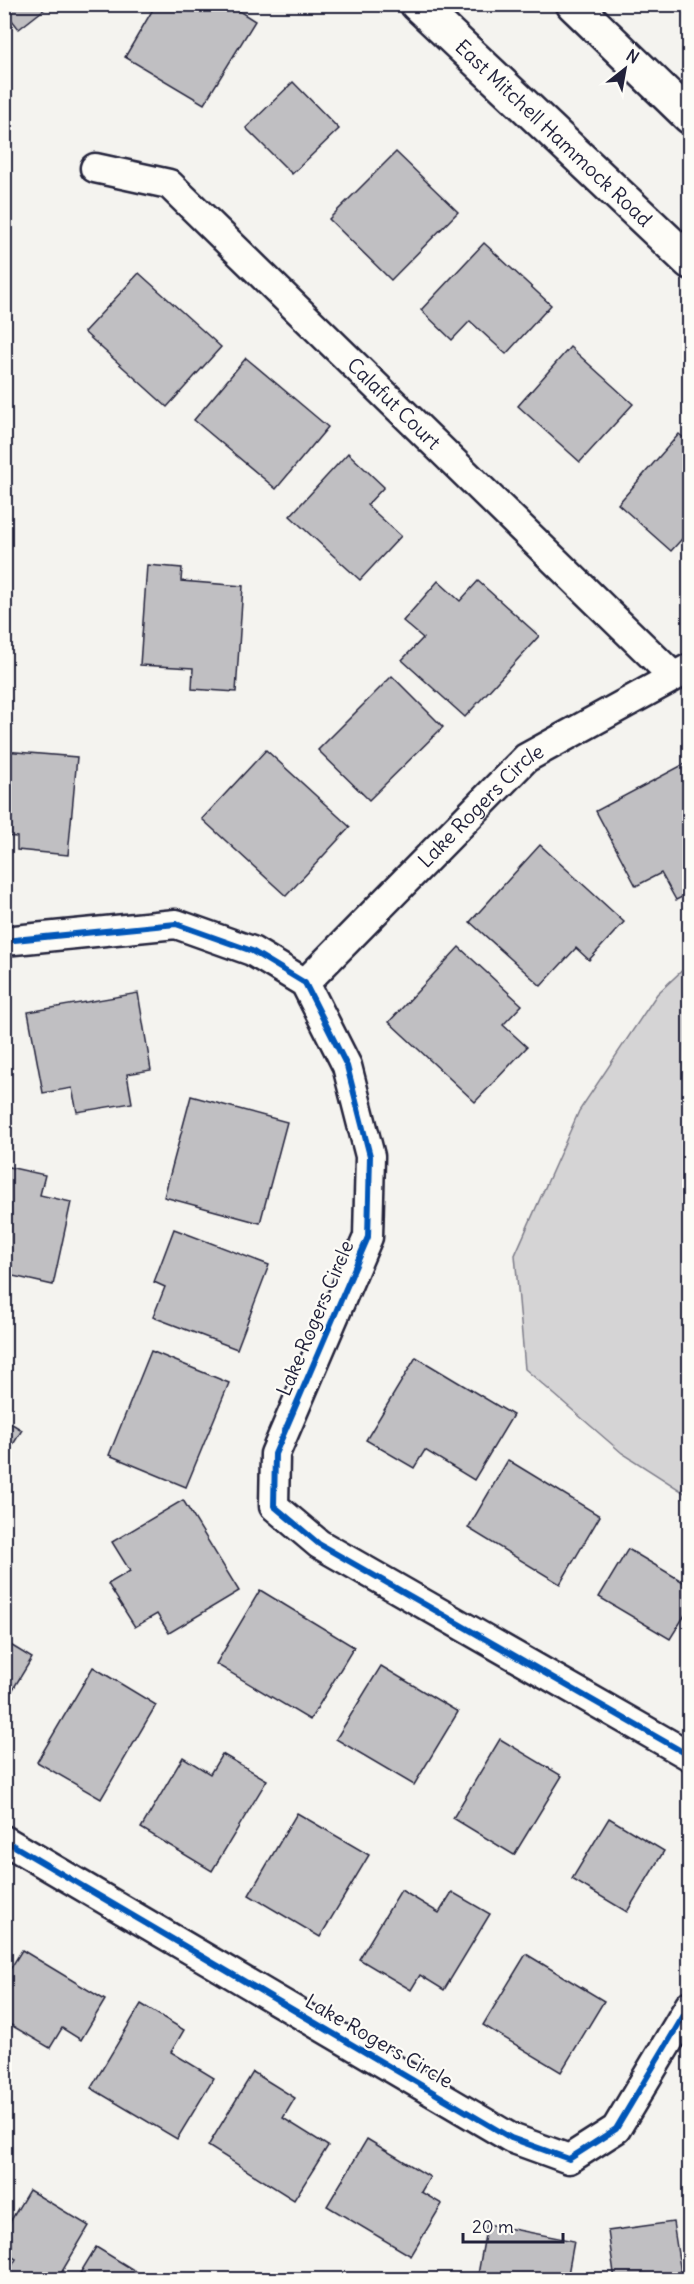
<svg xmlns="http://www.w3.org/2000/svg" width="694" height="2284" font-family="Delius,sans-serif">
<rect width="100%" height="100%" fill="#f4f3ef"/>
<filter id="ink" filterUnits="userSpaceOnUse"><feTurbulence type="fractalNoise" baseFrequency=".0167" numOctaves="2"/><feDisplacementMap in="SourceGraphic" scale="12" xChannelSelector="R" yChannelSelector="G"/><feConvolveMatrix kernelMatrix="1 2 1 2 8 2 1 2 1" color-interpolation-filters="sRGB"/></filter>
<g filter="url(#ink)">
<path fill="#d5d4d5" stroke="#7c7b88" stroke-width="1.5" d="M 689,964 L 689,1496 L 622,1453 L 525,1369 L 515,1255 L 579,1111 L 657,994 Z"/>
<g fill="#c0bfc2" stroke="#22223b" stroke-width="1.5">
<path d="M 4,4 L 51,4 L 19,29 L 4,10 Z"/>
<path d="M 156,4 L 228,4 L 255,21 L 204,104 L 125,57 Z"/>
<path d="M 293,82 L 339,129 L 292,174 L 246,128 Z"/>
<path d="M 396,152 L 458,212 L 391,280 L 329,219 Z"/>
<path d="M 484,243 L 551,305 L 506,354 L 470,321 L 452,340 L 421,310 Z"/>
<path d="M 139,273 L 221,347 L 167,407 L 84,332 Z"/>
<path d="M 570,347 L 633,404 L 580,462 L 518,406 Z"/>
<path d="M 246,358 L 328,427 L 276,489 L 194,420 Z"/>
<path d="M 679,434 L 690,443 L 690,530 L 671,551 L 618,504 Z"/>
<path d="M 348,453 L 384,487 L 367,505 L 401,536 L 360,580 L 290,516 Z"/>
<path d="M 147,565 L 182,568 L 181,581 L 243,586 L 236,692 L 192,689 L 193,668 L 140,665 Z"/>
<path d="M 438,581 L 460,601 L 478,581 L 539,636 L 465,717 L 402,660 L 423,638 L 403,621 Z"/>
<path d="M 392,676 L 443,727 L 369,800 L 318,750 Z"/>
<path d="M 266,750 L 350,827 L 286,896 L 202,819 Z"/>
<path d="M 4,751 L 77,757 L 68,855 L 17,850 L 17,837 L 4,836 Z"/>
<path d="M 690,761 L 690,893 L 676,900 L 661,873 L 636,886 L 596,811 Z"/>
<path d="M 540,845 L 624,922 L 589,960 L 576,948 L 541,986 L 470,922 Z"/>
<path d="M 459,947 L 522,1005 L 503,1025 L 527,1047 L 475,1102 L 389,1022 Z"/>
<path d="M 138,993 L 151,1070 L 127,1074 L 132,1103 L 77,1112 L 72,1088 L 43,1093 L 28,1012 Z"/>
<path d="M 191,1096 L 287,1122 L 260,1223 L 164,1197 Z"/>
<path d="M 4,1166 L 45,1175 L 40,1195 L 71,1202 L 53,1285 L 4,1274 Z"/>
<path d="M 174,1229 L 269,1265 L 237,1349 L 153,1317 L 165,1287 L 154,1282 Z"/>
<path d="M 151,1351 L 229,1383 L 186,1487 L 109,1455 Z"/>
<path d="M 416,1357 L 513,1415 L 474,1480 L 425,1450 L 414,1468 L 366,1440 Z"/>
<path d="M 4,1419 L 22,1430 L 4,1459 Z"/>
<path d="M 508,1460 L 600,1516 L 560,1584 L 468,1528 Z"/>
<path d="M 183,1500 L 239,1591 L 169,1633 L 157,1614 L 135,1627 L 108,1584 L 130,1571 L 112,1542 Z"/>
<path d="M 628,1549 L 690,1586 L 690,1607 L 670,1639 L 599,1597 Z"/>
<path d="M 260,1590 L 354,1647 L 310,1720 L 216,1664 Z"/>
<path d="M 4,1641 L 32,1658 L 4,1704 Z"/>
<path d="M 381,1666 L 458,1712 L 414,1785 L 336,1739 Z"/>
<path d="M 93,1667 L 156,1705 L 101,1799 L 37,1762 Z"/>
<path d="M 500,1739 L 562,1776 L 514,1855 L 453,1818 Z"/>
<path d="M 222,1754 L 267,1780 L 212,1871 L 141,1828 L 183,1757 L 210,1774 Z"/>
<path d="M 297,1813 L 369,1855 L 320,1937 L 249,1895 Z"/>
<path d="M 609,1818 L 664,1851 L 627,1912 L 572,1879 Z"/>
<path d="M 401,1890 L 439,1913 L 452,1892 L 490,1914 L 444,1990 L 420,1975 L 411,1990 L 359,1959 Z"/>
<path d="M 22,1950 L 105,2000 L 81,2040 L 62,2028 L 50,2048 L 4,2021 L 4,1979 Z"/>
<path d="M 526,1954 L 604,2001 L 561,2072 L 483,2025 Z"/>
<path d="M 141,2004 L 184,2030 L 171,2052 L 214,2078 L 177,2139 L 91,2088 Z"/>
<path d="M 253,2072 L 295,2098 L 283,2118 L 328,2146 L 294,2200 L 208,2146 Z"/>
<path d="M 367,2139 L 430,2177 L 421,2192 L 442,2204 L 411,2256 L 327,2206 Z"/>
<path d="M 29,2190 L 89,2226 L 57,2280 L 4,2280 L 16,2259 L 4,2252 L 4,2232 Z"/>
<path d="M 673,2222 L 682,2280 L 615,2280 L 608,2231 Z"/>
<path d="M 487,2224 L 574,2241 L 567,2280 L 477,2280 Z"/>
<path d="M 96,2247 L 150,2280 L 76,2280 Z"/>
</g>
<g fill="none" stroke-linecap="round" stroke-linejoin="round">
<defs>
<g id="street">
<path id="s1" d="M 95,168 L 169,184 L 673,676"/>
<path d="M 4,941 L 176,924 L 252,951 L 305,983 L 347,1066 L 370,1156 L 368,1237 L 275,1454 L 274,1506 L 319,1544 L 690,1756"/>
<path id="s2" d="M 305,983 L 526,758 L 688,669"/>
<path d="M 4,1840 L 511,2138 L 569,2159 L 616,2129 L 690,2005"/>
</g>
<g id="secondary">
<path id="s3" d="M 417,4 L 690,262"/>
<path d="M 573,4 L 690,117"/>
</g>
</defs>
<use href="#street" stroke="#22223b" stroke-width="33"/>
<use href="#secondary" stroke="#22223b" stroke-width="38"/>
<use href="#street" stroke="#fdfcf7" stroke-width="28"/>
<use href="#secondary" stroke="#fdfcf7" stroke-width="33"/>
<defs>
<g id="cycleway">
<path d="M 4,941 L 176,924 L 252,951 L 305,983 L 347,1066 L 370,1156 L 368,1237 L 275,1454 L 274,1506 L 319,1544 L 690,1756"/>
<path d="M 4,1840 L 511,2138 L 569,2159 L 616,2129 L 690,2005"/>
</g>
</defs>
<use href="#cycleway" stroke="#fdfcf7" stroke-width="10"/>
<use href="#cycleway" stroke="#0057b8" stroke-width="6"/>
</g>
</g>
<g text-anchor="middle" stroke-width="4.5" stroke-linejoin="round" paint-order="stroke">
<g font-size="20" fill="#22223b" stroke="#fdfcf7">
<text dy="7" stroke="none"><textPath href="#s3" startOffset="188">East Mitchell Hammock Road</textPath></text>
<text dy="7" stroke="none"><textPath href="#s1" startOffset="390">Calafut Court</textPath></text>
<text dy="7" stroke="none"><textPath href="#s2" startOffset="250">Lake Rogers Circle</textPath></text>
<text transform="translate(315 1318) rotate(-67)" y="7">Lake Rogers Circle</text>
<text transform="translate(379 2041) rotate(30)" y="7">Lake Rogers Circle</text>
</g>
</g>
<rect width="694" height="2284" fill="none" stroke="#fdfcf7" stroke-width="24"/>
<rect x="12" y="12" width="670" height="2260" fill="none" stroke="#22223b" stroke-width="2" filter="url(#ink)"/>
<g transform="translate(625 69) rotate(31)" stroke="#fdfcf7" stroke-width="4.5" paint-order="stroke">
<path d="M0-4.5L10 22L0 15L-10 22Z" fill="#22223b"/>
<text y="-9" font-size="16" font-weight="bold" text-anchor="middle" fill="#22223b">N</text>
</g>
<path d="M463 2233v9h100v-9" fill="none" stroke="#22223b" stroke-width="3"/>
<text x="472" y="2233" font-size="18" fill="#22223b" stroke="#fdfcf7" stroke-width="4.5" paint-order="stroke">20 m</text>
</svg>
